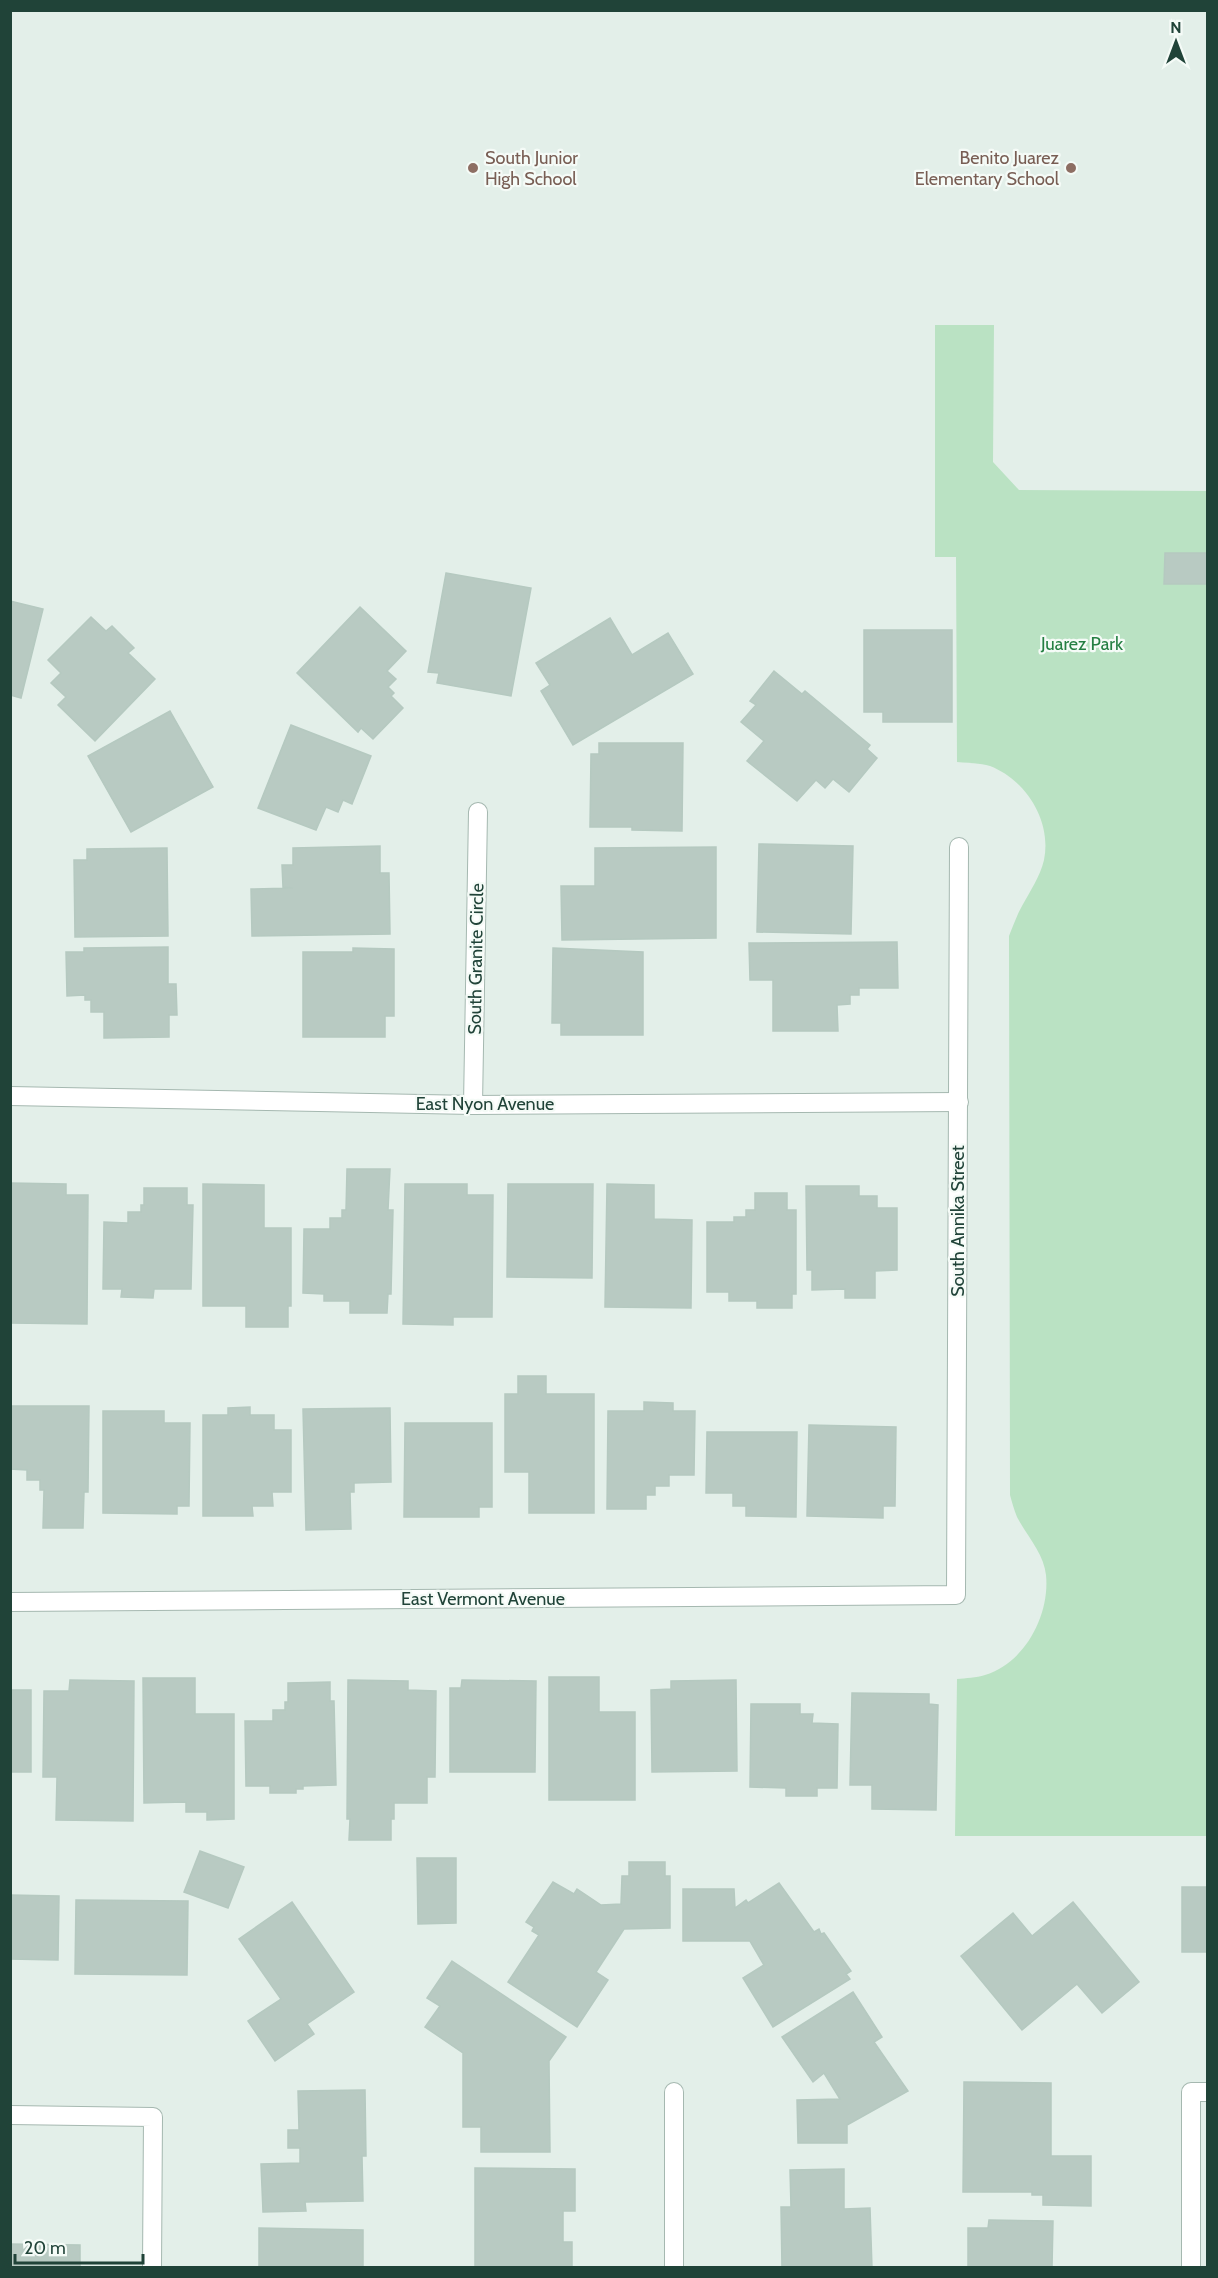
<svg xmlns="http://www.w3.org/2000/svg" width="1218" height="2278" font-family="Cabin,sans-serif">
<rect width="100%" height="100%" fill="#e3efe9"/>
<path fill="#bae2c3" d="M 935,325 L 994,325 L 993,462 L 1019,490 L 1207,491 L 1207,1836 L 955,1836 L 957,1679 C 966,1678 976,1678 985,1675 C 1025,1663 1050,1615 1046,1575 C 1044,1554 1027,1536 1017,1517 C 1014,1510 1012,1502 1010,1495 L 1009,936 C 1013,926 1017,915 1022,906 C 1030,891 1040,877 1044,860 C 1052,821 1026,780 990,766 C 980,763 968,763 957,762 L 956,557 L 935,557 Z"/>
<g fill="#b8cac2" stroke="#b5c9c0" stroke-width="1.5">
<path d="M 1165,553 L 1208,553 L 1208,584 L 1164,584 Z"/>
<path d="M 446,573 L 531,588 L 511,696 L 437,683 L 439,673 L 428,672 Z"/>
<path d="M 10,601 L 43,609 L 21,698 L 10,695 Z"/>
<path d="M 360,607 L 406,651 L 387,671 L 396,679 L 388,687 L 394,693 L 391,696 L 403,708 L 373,739 L 361,728 L 358,732 L 297,673 Z"/>
<path d="M 91,617 L 106,631 L 112,626 L 134,648 L 128,653 L 155,679 L 95,741 L 58,705 L 66,697 L 51,683 L 61,673 L 48,660 Z"/>
<path d="M 610,618 L 632,655 L 668,633 L 693,674 L 573,745 L 541,691 L 550,685 L 536,663 Z"/>
<path d="M 864,630 L 952,630 L 952,722 L 883,722 L 883,712 L 864,712 Z"/>
<path d="M 774,671 L 802,694 L 805,691 L 870,745 L 867,749 L 877,758 L 849,792 L 833,779 L 825,788 L 816,780 L 797,801 L 747,761 L 764,741 L 741,722 L 756,705 L 750,701 Z"/>
<path d="M 170,711 L 213,787 L 131,832 L 88,756 Z"/>
<path d="M 291,725 L 371,756 L 352,804 L 343,800 L 338,812 L 326,807 L 316,830 L 258,808 Z"/>
<path d="M 599,743 L 683,743 L 682,831 L 632,830 L 632,827 L 590,827 L 591,754 L 599,754 Z"/>
<path d="M 759,844 L 853,846 L 851,934 L 757,932 Z"/>
<path d="M 380,846 L 380,873 L 389,873 L 390,934 L 252,936 L 251,889 L 293,888 L 283,887 L 282,865 L 293,865 L 293,848 Z"/>
<path d="M 716,847 L 716,938 L 562,940 L 561,886 L 595,886 L 595,848 Z"/>
<path d="M 167,848 L 168,936 L 75,937 L 74,860 L 87,860 L 87,849 Z"/>
<path d="M 897,942 L 898,988 L 859,988 L 859,995 L 850,995 L 850,1004 L 837,1005 L 838,1031 L 773,1031 L 773,980 L 750,980 L 749,943 Z"/>
<path d="M 168,947 L 168,984 L 176,984 L 177,1015 L 169,1015 L 169,1037 L 104,1038 L 104,1012 L 91,1012 L 91,1000 L 85,1000 L 85,995 L 67,996 L 66,952 L 84,952 L 84,948 Z"/>
<path d="M 353,948 L 394,949 L 394,1016 L 385,1016 L 385,1037 L 303,1037 L 303,952 L 353,952 Z"/>
<path d="M 553,948 L 643,952 L 643,1035 L 561,1035 L 561,1023 L 552,1023 Z"/>
<path d="M 347,1169 L 390,1169 L 388,1210 L 393,1210 L 391,1294 L 388,1294 L 387,1313 L 350,1313 L 350,1301 L 324,1301 L 324,1294 L 303,1293 L 304,1229 L 330,1229 L 330,1218 L 342,1218 L 342,1210 L 346,1210 Z"/>
<path d="M 10,1183 L 66,1184 L 66,1195 L 88,1195 L 87,1324 L 10,1323 Z"/>
<path d="M 203,1184 L 264,1185 L 264,1228 L 291,1228 L 291,1306 L 288,1306 L 288,1327 L 246,1327 L 246,1306 L 203,1306 Z"/>
<path d="M 405,1184 L 467,1184 L 467,1195 L 493,1195 L 492,1317 L 453,1317 L 453,1325 L 403,1324 Z"/>
<path d="M 508,1184 L 593,1184 L 592,1278 L 507,1277 Z"/>
<path d="M 607,1184 L 654,1185 L 654,1219 L 692,1220 L 691,1308 L 605,1307 Z"/>
<path d="M 806,1186 L 859,1186 L 859,1196 L 877,1196 L 877,1208 L 897,1208 L 897,1270 L 875,1271 L 875,1298 L 845,1298 L 845,1289 L 812,1290 L 812,1270 L 807,1270 Z"/>
<path d="M 144,1188 L 187,1188 L 187,1205 L 193,1205 L 191,1289 L 154,1289 L 153,1298 L 121,1297 L 122,1289 L 103,1289 L 104,1222 L 128,1223 L 128,1212 L 141,1212 L 141,1205 L 144,1205 Z"/>
<path d="M 755,1193 L 787,1193 L 787,1210 L 796,1210 L 796,1294 L 792,1294 L 792,1308 L 757,1308 L 757,1301 L 729,1301 L 729,1292 L 707,1292 L 707,1222 L 734,1222 L 734,1217 L 746,1217 L 746,1210 L 755,1210 Z"/>
<path d="M 518,1376 L 546,1376 L 546,1394 L 594,1394 L 594,1513 L 529,1513 L 529,1472 L 505,1472 L 505,1394 L 518,1394 Z"/>
<path d="M 644,1402 L 673,1403 L 673,1411 L 695,1411 L 694,1475 L 669,1475 L 669,1486 L 655,1486 L 655,1495 L 646,1495 L 646,1509 L 607,1509 L 608,1411 L 644,1411 Z"/>
<path d="M 10,1406 L 89,1406 L 88,1492 L 84,1492 L 83,1528 L 43,1528 L 44,1490 L 40,1490 L 40,1480 L 27,1480 L 27,1470 L 10,1469 Z"/>
<path d="M 250,1407 L 250,1415 L 274,1415 L 274,1430 L 291,1430 L 291,1492 L 272,1492 L 273,1506 L 252,1506 L 253,1516 L 203,1516 L 203,1415 L 228,1415 L 228,1408 Z"/>
<path d="M 390,1408 L 391,1482 L 354,1483 L 354,1492 L 350,1492 L 351,1529 L 306,1530 L 303,1409 Z"/>
<path d="M 103,1411 L 164,1411 L 164,1423 L 190,1423 L 189,1506 L 177,1506 L 177,1514 L 103,1513 Z"/>
<path d="M 405,1423 L 492,1423 L 492,1507 L 479,1507 L 479,1517 L 404,1517 Z"/>
<path d="M 809,1425 L 896,1427 L 895,1506 L 883,1506 L 883,1518 L 807,1516 Z"/>
<path d="M 707,1432 L 797,1432 L 796,1517 L 746,1516 L 746,1506 L 733,1506 L 733,1493 L 706,1493 Z"/>
<path d="M 549,1677 L 599,1677 L 599,1712 L 635,1712 L 635,1800 L 549,1800 Z"/>
<path d="M 143,1678 L 195,1678 L 195,1714 L 234,1714 L 234,1819 L 207,1820 L 207,1812 L 186,1812 L 186,1802 L 144,1803 Z"/>
<path d="M 70,1680 L 134,1681 L 133,1821 L 56,1820 L 57,1777 L 43,1777 L 44,1691 L 69,1691 Z"/>
<path d="M 348,1680 L 408,1681 L 408,1690 L 436,1691 L 435,1777 L 427,1777 L 427,1803 L 394,1803 L 394,1819 L 391,1819 L 391,1840 L 349,1840 L 350,1819 L 347,1819 Z"/>
<path d="M 462,1680 L 536,1681 L 535,1772 L 450,1772 L 450,1688 L 461,1688 Z"/>
<path d="M 736,1680 L 737,1771 L 652,1772 L 651,1690 L 671,1689 L 671,1681 Z"/>
<path d="M 10,1682 L 11,1690 L 31,1690 L 31,1772 L 10,1772 Z"/>
<path d="M 330,1682 L 330,1701 L 334,1701 L 336,1785 L 303,1786 L 303,1789 L 296,1789 L 296,1793 L 270,1793 L 270,1786 L 246,1786 L 245,1721 L 273,1721 L 273,1710 L 285,1710 L 285,1702 L 288,1702 L 288,1683 Z"/>
<path d="M 852,1693 L 929,1694 L 929,1704 L 938,1705 L 936,1810 L 872,1809 L 872,1785 L 850,1785 Z"/>
<path d="M 751,1704 L 800,1704 L 800,1714 L 813,1714 L 812,1723 L 838,1724 L 837,1788 L 817,1788 L 817,1796 L 786,1796 L 786,1788 L 750,1787 Z"/>
<path d="M 200,1851 L 244,1867 L 228,1908 L 184,1892 Z"/>
<path d="M 417,1858 L 456,1858 L 456,1923 L 418,1924 Z"/>
<path d="M 629,1862 L 665,1862 L 665,1876 L 670,1876 L 670,1928 L 624,1929 L 596,1972 L 608,1980 L 577,2027 L 508,1982 L 539,1935 L 532,1931 L 534,1927 L 526,1922 L 553,1882 L 574,1894 L 577,1889 L 601,1905 L 621,1904 L 622,1876 L 629,1876 Z"/>
<path d="M 779,1883 L 814,1932 L 819,1929 L 821,1934 L 824,1933 L 851,1971 L 846,1974 L 850,1979 L 773,2027 L 743,1978 L 764,1965 L 750,1941 L 683,1941 L 683,1889 L 734,1889 L 735,1908 L 746,1900 L 748,1903 Z"/>
<rect x="1182" y="1887" width="26" height="65"/>
<path d="M 10,1895 L 59,1896 L 58,1960 L 10,1959 Z"/>
<path d="M 76,1900 L 188,1901 L 187,1975 L 75,1974 Z"/>
<path d="M 292,1902 L 354,1992 L 307,2024 L 314,2034 L 275,2061 L 248,2021 L 281,1999 L 239,1939 Z"/>
<path d="M 1073,1902 L 1139,1982 L 1102,2013 L 1077,1984 L 1022,2030 L 961,1956 L 1013,1913 L 1032,1936 Z"/>
<path d="M 452,1961 L 566,2037 L 549,2061 L 550,2152 L 481,2152 L 481,2127 L 463,2127 L 463,2053 L 425,2027 L 440,2006 L 427,1998 Z"/>
<path d="M 853,1992 L 882,2037 L 874,2042 L 908,2091 L 847,2125 L 847,2143 L 798,2143 L 797,2100 L 840,2099 L 824,2073 L 813,2082 L 782,2037 Z"/>
<path d="M 964,2082 L 1051,2083 L 1051,2156 L 1091,2156 L 1091,2206 L 1043,2205 L 1043,2195 L 1032,2195 L 1032,2192 L 963,2192 Z"/>
<path d="M 365,2090 L 366,2156 L 362,2156 L 363,2201 L 305,2202 L 306,2211 L 263,2212 L 261,2164 L 300,2163 L 300,2148 L 288,2148 L 288,2130 L 299,2130 L 298,2091 Z"/>
<path d="M 475,2168 L 575,2169 L 575,2211 L 563,2211 L 563,2242 L 572,2242 L 572,2268 L 475,2268 Z"/>
<path d="M 844,2169 L 844,2209 L 870,2208 L 872,2268 L 782,2268 L 781,2207 L 791,2207 L 790,2170 Z"/>
<path d="M 989,2220 L 1053,2221 L 1052,2268 L 968,2268 L 968,2228 L 988,2228 Z"/>
<path d="M 259,2228 L 363,2230 L 363,2268 L 259,2268 Z"/>
<path d="M 10,2244 L 80,2245 L 80,2268 L 10,2268 Z"/>
</g>
<g fill="none" stroke-linecap="round" stroke-linejoin="round">
<defs>
<g id="street">
<path d="M 10,1096 L 473,1105 L 959,1102"/>
<path d="M 473,1105 L 478,812"/>
<path d="M 10,1602 L 956,1595 L 959,847"/>
<path d="M 10,2115 L 153,2117 L 152,2268"/>
<path d="M 674,2268 L 674,2092"/>
<path d="M 1191,2268 L 1191,2092 L 1208,2092"/>
</g>
</defs>
<use href="#street" stroke="#a5b8b0" stroke-width="20"/>
<use href="#street" stroke="#fff" stroke-width="18"/>
</g>
<g fill="#8d6e63" stroke="#f5fbf7" stroke-width="2">
<circle cx="473" cy="168" r="6"/>
<circle cx="1071" cy="168" r="6"/>
</g>
<g text-anchor="middle" stroke-width="4.5" stroke-linejoin="round" paint-order="stroke">
<g font-size="18" fill="#785e54" stroke="#f5fbf7" text-anchor="start">
<text x="485" y="164">South Junior<tspan x="485" dy="21">High School</tspan></text>
<text x="1059" y="164" text-anchor="end">Benito Juarez<tspan x="1059" dy="21">Elementary School</tspan></text>
</g>
<g font-size="18" fill="#257f43" stroke="#f5fbf7">
<text x="1082" y="650">Juarez Park</text>
</g>
<g font-size="18" fill="#204338" stroke="#f5fbf7">
<text transform="translate(476 959) rotate(-89)" y="6">South Granite Circle</text>
<text x="485" y="1110">East Nyon Avenue</text>
<text transform="translate(958 1221) rotate(-90)" y="6">South Annika Street</text>
<text x="483" y="1605">East Vermont Avenue</text>
</g>
</g>
<rect width="1218" height="2278" fill="none" stroke="#204338" stroke-width="24"/>
<g transform="translate(1176 42)" stroke="#f5fbf7" stroke-width="4.5" paint-order="stroke">
<path d="M0-4.5L10 22L0 15L-10 22Z" fill="#204338"/>
<text y="-9" font-size="16" font-weight="bold" text-anchor="middle" fill="#204338">N</text>
</g>
<path d="M15 2254v9h128v-9" fill="none" stroke="#204338" stroke-width="3"/>
<text x="24" y="2254" font-size="18" fill="#204338" stroke="#f5fbf7" stroke-width="4.5" paint-order="stroke">20 m</text>
</svg>
